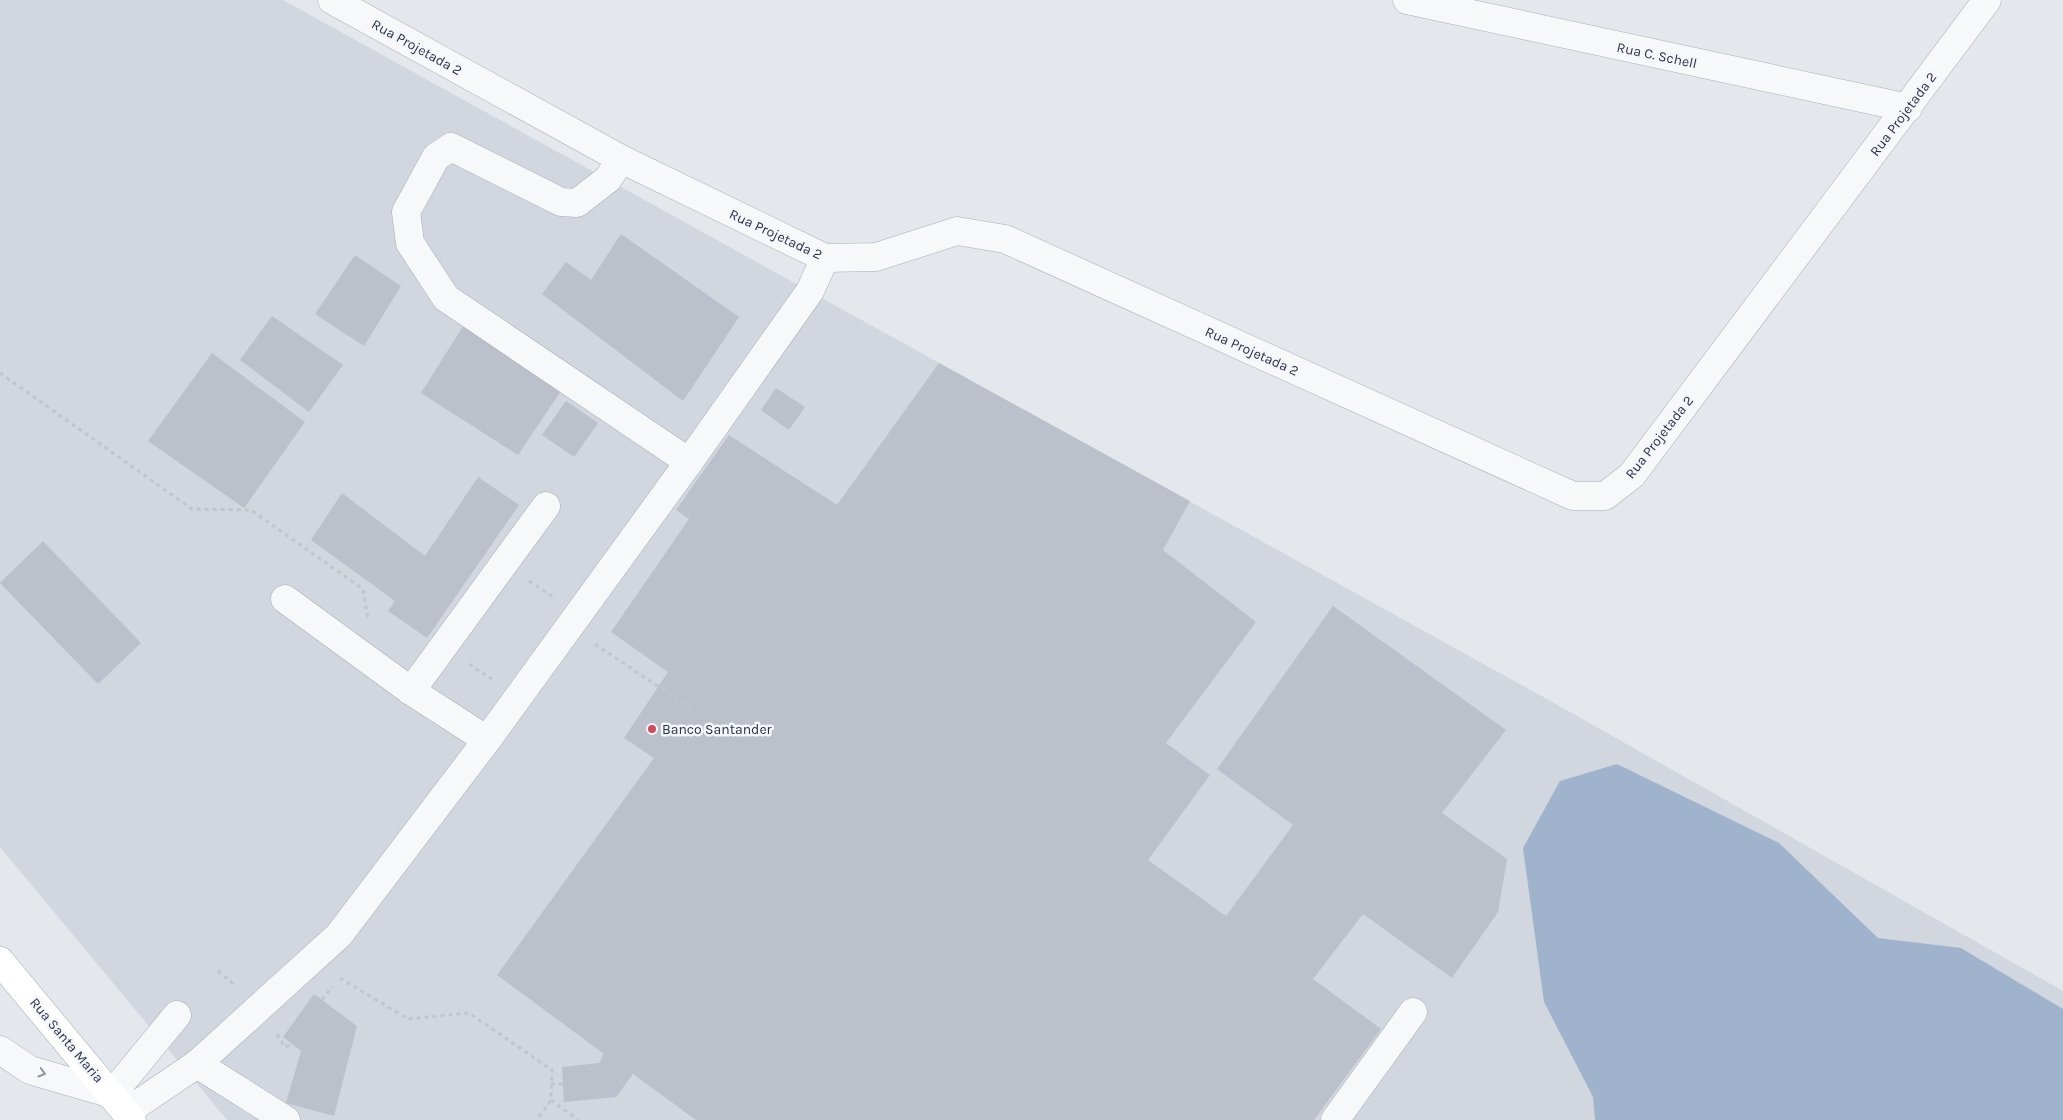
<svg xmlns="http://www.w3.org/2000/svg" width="2063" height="1120" font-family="Karla,sans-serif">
<rect width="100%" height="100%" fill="#e4e7ec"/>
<path fill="#d2d6de" d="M 0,0 L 283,0 L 1547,699 L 2063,991 L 2063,1120 L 227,1120 L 0,847 Z"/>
<path fill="#9fb4cc" d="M 1617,764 L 1779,843 L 1878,938 L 1961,948 L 2063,1009 L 2063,1120 L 1595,1120 L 1593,1097 L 1544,1002 L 1523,848 L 1560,781 Z"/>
<g fill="#bbc0ca">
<path d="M 621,234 L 739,317 L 683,401 L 542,294 L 566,262 L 591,280 Z"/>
<path d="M 355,255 L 401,286 L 364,346 L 315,314 Z"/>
<path d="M 272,316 L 343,365 L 309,412 L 240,360 Z"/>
<path d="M 467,320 L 565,385 L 518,455 L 421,393 Z"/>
<path d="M 212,353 L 305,422 L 244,508 L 148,441 Z"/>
<path d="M 939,363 L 1190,501 L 1163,550 L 1256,622 L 1166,743 L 1210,775 L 1148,860 L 1226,916 L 1293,825 L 1217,769 L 1333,606 L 1506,730 L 1442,813 L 1507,859 L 1498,912 L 1452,978 L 1363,914 L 1313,979 L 1381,1029 L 1314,1120 L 696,1120 L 633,1074 L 616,1097 L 564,1102 L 562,1067 L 599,1063 L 604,1054 L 497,975 L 654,758 L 624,738 L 668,672 L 611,632 L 689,519 L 676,510 L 729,435 L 837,505 Z"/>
<path d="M 776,388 L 805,407 L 789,430 L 761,410 Z"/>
<path d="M 566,401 L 598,423 L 574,457 L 542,435 Z"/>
<path d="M 478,477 L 519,505 L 427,638 L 388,611 L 395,601 L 311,540 L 342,493 L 425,556 Z"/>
<path d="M 43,541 L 141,643 L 98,684 L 0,583 Z"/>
<path d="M 314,994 L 357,1026 L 334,1116 L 286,1103 L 301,1051 L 283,1037 Z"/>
</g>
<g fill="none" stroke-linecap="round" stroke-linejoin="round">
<defs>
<g id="minor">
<path d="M 332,0 L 621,159 L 825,258 L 876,257 L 957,231 L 1005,239 L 1573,496 L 1605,496 L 1632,475 L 1987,0"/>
<path d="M 1407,0 L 1908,108"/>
<path d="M 621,159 L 608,179 L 577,203 L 561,202 L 451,147 L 436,157 L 406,212 L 410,243 L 446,298 L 689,462"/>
<path d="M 285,599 L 411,691 L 487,740"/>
<path d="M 411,691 L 546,506"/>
<path d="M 0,1050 L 30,1070 L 112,1094 L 177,1015"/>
<path d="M 197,1064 L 286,1120"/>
<path d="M 126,1112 L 197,1064 L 339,935 L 487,740 L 689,462 L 810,291 L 825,258"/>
<path d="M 1335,1120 L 1413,1012"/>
</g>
<path id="major" d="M 0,961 L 132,1120"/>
</defs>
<use href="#minor" stroke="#a9aeb7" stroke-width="29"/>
<use href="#major" stroke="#a3abb8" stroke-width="29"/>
<g stroke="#c2c5cb" stroke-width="3" stroke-dasharray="4 4" stroke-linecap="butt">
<path d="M 0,373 L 192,509 L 251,510 L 363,589 L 368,619"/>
<path d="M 529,581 L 553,597"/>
<path d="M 595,644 L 690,708"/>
<path d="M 469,664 L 493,680"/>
<path d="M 218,971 L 236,986"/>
<path d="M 340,978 L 408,1019 L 469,1013 L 552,1070 L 551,1100 L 537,1120"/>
<path d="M 322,1000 L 332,987"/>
<path d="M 277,1034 L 285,1047 L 292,1044"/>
<path d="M 551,1084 L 563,1084"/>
<path d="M 551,1100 L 578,1120"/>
</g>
<use href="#minor" stroke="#f7f8fa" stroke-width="28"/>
<use href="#major" stroke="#fff" stroke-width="28"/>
</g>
<defs><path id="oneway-chevron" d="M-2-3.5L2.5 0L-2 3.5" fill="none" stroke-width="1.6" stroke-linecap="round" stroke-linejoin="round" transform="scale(1.25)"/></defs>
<use stroke="#9196a0" href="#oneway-chevron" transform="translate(42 1073) rotate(16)"/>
<circle fill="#d1495b" stroke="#f4f6f9" stroke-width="2" cx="652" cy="729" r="5"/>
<g text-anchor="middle" stroke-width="5" stroke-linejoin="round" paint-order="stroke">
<g font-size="14" fill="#2b3445" stroke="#f4f6f9">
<text transform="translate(417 47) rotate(29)" y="5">Rua Projetada 2</text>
<text transform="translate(1657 55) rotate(12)" y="5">Rua C. Schell</text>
<text transform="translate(1903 114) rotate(-53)" y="5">Rua Projetada 2</text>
<text transform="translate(776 234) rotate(25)" y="5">Rua Projetada 2</text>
<text transform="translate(1252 351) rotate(24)" y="5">Rua Projetada 2</text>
<text transform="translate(1659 437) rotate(-52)" y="5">Rua Projetada 2</text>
<text transform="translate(67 1040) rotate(50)" y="5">Rua Santa Maria</text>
</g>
<g font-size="14" fill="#2b3445" stroke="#f4f6f9" text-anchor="start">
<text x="662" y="734">Banco Santander</text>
</g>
</g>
</svg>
